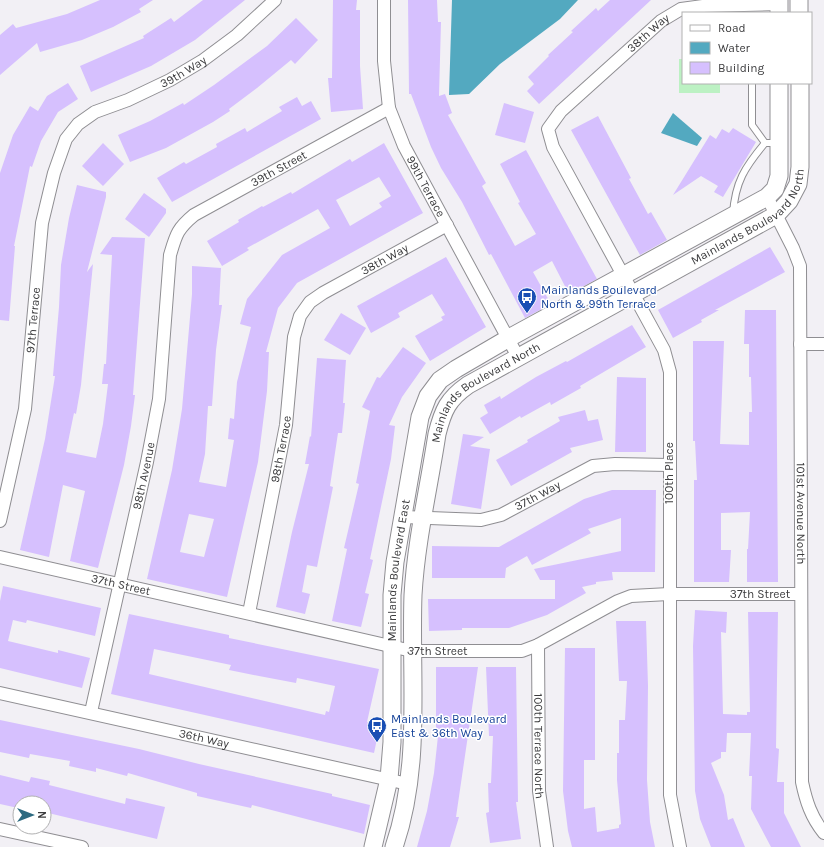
<svg xmlns="http://www.w3.org/2000/svg" width="824" height="847" font-family="Karla,sans-serif">
<rect width="100%" height="100%" fill="#f2f0f5"/>
<path fill="#bcf1c3" d="M 679,59 L 683,59 L 683,83 L 720,83 L 720,93 L 679,93 Z"/>
<g fill="#53a9c0">
<path d="M 452,0 L 578,0 L 560,19 L 500,64 L 469,94 L 449,95 Z"/>
<path d="M 673,113 L 702,138 L 697,146 L 661,133 Z"/>
</g>
<g fill="#d6c0fe" fill-rule="evenodd">
<path d="M 100,0 L 153,0 L 139,9 L 141,12 L 113,27 L 82,40 L 40,52 L 37,43 L 0,75 L 0,35 L 13,24 L 16,28 L 67,14 Z"/>
<path d="M 203,0 L 245,0 L 195,40 L 151,66 L 91,92 L 80,66 L 144,38 L 143,36 L 171,18 L 174,22 Z"/>
<path d="M 333,0 L 357,0 L 356,10 L 360,10 L 360,66 L 363,109 L 331,112 L 328,78 L 332,78 Z"/>
<path d="M 408,0 L 437,0 L 438,22 L 441,22 L 439,96 L 445,94 L 452,113 L 448,115 L 486,183 L 482,186 L 515,246 L 536,234 L 518,203 L 520,202 L 500,164 L 526,150 L 597,279 L 569,294 L 552,261 L 533,272 L 551,304 L 525,318 L 491,254 L 489,255 L 462,202 L 441,168 L 431,147 L 411,94 L 409,94 Z"/>
<path d="M 610,0 L 651,0 L 539,104 L 527,91 L 534,84 L 528,77 L 549,56 L 548,55 L 573,32 L 571,31 L 596,8 L 598,11 Z"/>
<path d="M 296,18 L 318,40 L 295,64 L 291,60 L 257,88 L 229,109 L 230,111 L 213,122 L 166,148 L 130,162 L 118,135 L 150,121 L 183,103 L 184,105 L 214,85 L 267,46 Z"/>
<path d="M 68,83 L 78,99 L 58,112 L 41,141 L 32,167 L 30,166 L 14,246 L 15,246 L 9,321 L 0,320 L 0,173 L 13,135 L 30,106 L 38,111 L 47,96 Z"/>
<path d="M 297,97 L 302,106 L 311,101 L 321,119 L 172,202 L 157,178 L 184,162 L 186,164 L 217,147 L 216,144 L 245,128 L 247,132 L 282,111 L 279,107 Z"/>
<path d="M 504,103 L 534,112 L 525,143 L 495,135 Z"/>
<path d="M 598,116 L 631,178 L 629,179 L 648,214 L 651,212 L 667,240 L 640,255 L 571,130 Z"/>
<path d="M 733,128 L 756,142 L 723,197 L 714,192 L 718,186 L 701,176 L 673,195 L 710,135 L 716,139 L 722,129 L 729,133 Z"/>
<path d="M 103,143 L 124,164 L 103,186 L 82,166 Z"/>
<path d="M 384,143 L 423,213 L 297,283 L 278,308 L 266,352 L 269,352 L 267,391 L 258,462 L 227,597 L 147,579 L 172,470 L 182,409 L 192,294 L 192,266 L 221,268 L 219,305 L 222,305 L 216,350 L 212,406 L 208,406 L 205,454 L 199,482 L 226,487 L 234,440 L 228,439 L 230,418 L 234,419 L 237,382 L 251,327 L 240,324 L 247,299 L 282,255 L 330,228 L 318,209 L 247,248 L 249,250 L 222,266 L 207,241 L 239,222 L 238,220 L 262,206 L 263,207 L 291,192 L 292,194 L 350,159 L 352,162 ZM 379,177 L 391,196 L 379,203 L 382,207 L 350,226 L 336,200 ZM 189,514 L 214,519 L 204,557 L 180,552 Z"/>
<path d="M 77,185 L 106,192 L 106,197 L 87,272 L 93,264 L 81,385 L 76,414 L 74,413 L 66,452 L 96,458 L 103,424 L 108,384 L 102,384 L 104,364 L 106,364 L 112,255 L 100,254 L 112,237 L 145,238 L 133,395 L 135,395 L 131,426 L 124,465 L 98,568 L 70,561 L 85,491 L 63,485 L 49,557 L 20,550 L 45,439 L 55,376 L 53,376 L 59,307 L 61,265 L 69,218 Z"/>
<path d="M 144,193 L 166,209 L 166,213 L 149,237 L 125,219 Z"/>
<path d="M 770,247 L 785,272 L 715,310 L 719,310 L 701,320 L 702,322 L 673,338 L 658,310 Z"/>
<path d="M 446,257 L 486,327 L 430,361 L 415,336 L 443,320 L 441,317 L 445,315 L 432,294 L 398,313 L 400,317 L 371,333 L 357,306 Z"/>
<path d="M 745,310 L 776,310 L 778,582 L 747,582 L 747,549 L 748,549 L 750,512 L 721,513 L 721,550 L 731,550 L 729,582 L 694,582 L 694,480 L 697,480 L 695,441 L 693,441 L 693,341 L 724,341 L 720,444 L 749,445 L 749,412 L 752,412 L 751,377 L 749,377 L 749,344 L 744,344 Z"/>
<path d="M 341,313 L 366,328 L 350,355 L 324,340 Z"/>
<path d="M 632,325 L 646,347 L 580,386 L 581,388 L 551,405 L 550,402 L 521,418 L 520,416 L 490,434 L 480,418 L 488,413 L 484,405 L 500,396 L 501,399 L 536,377 L 566,361 L 567,362 Z"/>
<path d="M 403,347 L 426,363 L 402,397 L 389,425 L 395,426 L 391,459 L 370,559 L 373,560 L 365,593 L 369,594 L 361,627 L 332,621 L 347,549 L 344,548 L 359,484 L 356,483 L 370,411 L 362,407 L 377,377 L 380,378 Z"/>
<path d="M 317,358 L 346,360 L 343,403 L 345,403 L 342,433 L 338,433 L 330,486 L 333,487 L 317,567 L 307,565 L 302,592 L 310,594 L 305,614 L 276,607 L 292,532 L 309,464 L 305,464 L 310,436 L 311,437 Z"/>
<path d="M 617,377 L 646,378 L 646,452 L 615,452 Z"/>
<path d="M 585,410 L 588,421 L 598,419 L 603,440 L 570,448 L 572,452 L 511,486 L 496,460 L 528,442 L 527,440 L 560,421 L 558,417 Z"/>
<path d="M 463,434 L 484,437 L 470,446 L 490,449 L 481,509 L 451,504 Z"/>
<path d="M 612,490 L 656,490 L 655,572 L 612,572 L 613,580 L 596,582 L 596,584 L 582,587 L 586,593 L 547,615 L 509,628 L 462,628 L 462,630 L 429,631 L 428,599 L 555,599 L 555,580 L 540,580 L 534,569 L 621,551 L 621,518 L 588,529 L 591,533 L 532,565 L 527,556 L 506,568 L 505,578 L 432,578 L 432,546 L 499,547 L 584,499 Z"/>
<path d="M 3,586 L 101,608 L 95,636 L 27,620 L 26,623 L 13,620 L 8,641 L 58,653 L 58,650 L 90,658 L 82,688 L 0,668 L 0,601 Z"/>
<path d="M 695,610 L 727,612 L 726,633 L 721,632 L 723,714 L 747,715 L 747,712 L 750,712 L 748,612 L 778,612 L 776,748 L 779,749 L 777,782 L 784,782 L 784,813 L 801,847 L 771,847 L 751,809 L 752,776 L 749,776 L 751,733 L 727,733 L 726,752 L 721,752 L 721,758 L 711,763 L 724,795 L 728,820 L 733,818 L 745,847 L 711,847 L 700,819 L 695,791 L 693,646 Z"/>
<path d="M 129,614 L 229,635 L 229,638 L 379,669 L 367,722 L 380,725 L 374,753 L 111,694 ZM 154,649 L 231,665 L 229,670 L 259,676 L 296,683 L 297,678 L 335,686 L 329,712 L 326,711 L 325,715 L 149,674 Z"/>
<path d="M 616,621 L 646,621 L 648,686 L 647,780 L 650,822 L 655,847 L 572,847 L 568,831 L 563,791 L 565,648 L 595,648 L 595,760 L 584,760 L 584,809 L 595,807 L 597,832 L 619,828 L 619,825 L 621,824 L 617,780 L 617,753 L 619,753 L 619,720 L 625,720 L 627,681 L 619,681 Z"/>
<path d="M 436,667 L 478,667 L 456,817 L 459,817 L 450,847 L 417,847 L 427,811 L 434,773 L 438,736 L 436,736 Z"/>
<path d="M 486,667 L 516,667 L 518,802 L 516,802 L 521,839 L 490,843 L 486,813 L 489,812 L 488,783 L 491,783 L 493,736 L 489,736 Z"/>
<path d="M 0,720 L 139,749 L 199,764 L 332,794 L 332,796 L 370,805 L 364,834 L 252,805 L 251,808 L 197,796 L 197,793 L 128,773 L 127,776 L 96,768 L 96,772 L 69,766 L 70,761 L 30,754 L 29,758 L 0,752 Z"/>
<path d="M 0,775 L 29,782 L 31,777 L 50,781 L 49,785 L 125,804 L 126,798 L 165,807 L 157,839 L 44,812 L 44,803 L 19,803 L 18,808 L 0,804 Z"/>
</g>
<g fill="none" stroke-linecap="round" stroke-linejoin="round">
<defs>
<g id="lane">
<path d="M 752,83 L 752,125 L 765,143"/>
<path d="M 733,214 C 735,182 745,167 765,143 L 778,143"/>
</g>
<g id="street">
<path id="s1" d="M 384,0 L 384,61 L 389,108 L 404,146 L 518,357"/>
<path id="s2" d="M 767,197 L 793,248 L 800,266 L 802,782 C 806,801 811,817 824,833"/>
<path d="M 800,344 L 824,344"/>
<path id="s3" d="M 404,517 L 481,520 L 501,515 L 593,466 L 615,464 L 669,465"/>
<path id="s4" d="M 0,521 L 25,409 L 42,223 L 54,173 L 66,139 L 78,124 L 95,112 L 128,100 L 170,80 L 202,61 L 237,35 L 275,0"/>
<path id="s5" d="M 0,557 L 412,651 L 522,651 L 538,645 L 618,601 L 631,596 L 669,594 L 800,594"/>
<path id="s6" d="M 249,613 L 286,425 L 294,337 L 300,316 L 310,302 L 323,293 L 447,225"/>
<path id="s7" d="M 538,645 L 539,791 L 547,847"/>
<path id="s8" d="M 0,693 L 408,784"/>
<path id="s9" d="M 91,712 L 147,462 L 159,399 L 170,255 C 176,235 177,229 194,215 L 389,108"/>
<path d="M 0,829 L 82,847"/>
<path id="s10" d="M 680,847 L 670,795 L 670,372 L 664,350 L 553,147 L 548,129 L 561,111 L 661,21 L 681,9 L 703,6 L 779,4"/>
</g>
<g id="secondary">
<path d="M 779,0 L 779,13"/>
<path d="M 799,0 L 799,13"/>
<path id="s11" d="M 373,847 L 389,779 L 392,742 L 392,595 L 395,562 L 420,417 L 428,396 L 440,380 L 456,369 L 509,338 L 767,197 L 775,189 L 779,176 L 779,83"/>
<path id="s12" d="M 394,847 C 422,766 410,679 413,595 C 416,541 429,487 437,434 C 443,410 448,399 468,385 L 776,215 L 789,201 L 798,184 L 800,167 L 800,83"/>
</g>
</defs>
<use href="#lane" stroke="#8f8e92" stroke-width="8"/>
<use href="#street" stroke="#8f8e92" stroke-width="14"/>
<use href="#secondary" stroke="#8f8e92" stroke-width="19"/>
<use href="#lane" stroke="#fff" stroke-width="6"/>
<use href="#street" stroke="#fff" stroke-width="12"/>
<use href="#secondary" stroke="#fff" stroke-width="17"/>
</g>
<defs>
<symbol id="bus-pin" viewBox="-11 -11 22 30"><path d="M0 17L-7.5 6A9.5 9.5 0 1 1 7.5 6Z" fill="#1a4fb4" stroke="#fff"/><path d="M-5-6H5V4H4V6H2V4H-2V6H-4V4H-5ZM-3.5-4V0h7V-4ZM-3.5 1.2v1.5H-2V1.2ZM2 1.2v1.5H3.5V1.2Z" fill="#fff"/></symbol>
</defs>
<g fill-rule="evenodd">
<use href="#bus-pin" x="516" y="286" width="22" height="30"/>
<use href="#bus-pin" x="366" y="715" width="22" height="30"/>
</g>
<g text-anchor="middle" stroke-width="3" stroke-linejoin="round" paint-order="stroke">
<g font-size="12" fill="#3c3c3e" stroke="#fff">
<text dy="4" stroke="none"><textPath href="#s10" startOffset="888">38th Way</textPath></text>
<text dy="4" stroke="none"><textPath href="#s4" startOffset="526">39th Way</textPath></text>
<text dy="4" stroke="none"><textPath href="#s9" startOffset="609">39th Street</textPath></text>
<text dy="4" stroke="none"><textPath href="#s1" startOffset="195">99th Terrace</textPath></text>
<text dy="4" stroke="none"><textPath href="#s12" startOffset="807">Mainlands Boulevard North</textPath></text>
<text dy="4" stroke="none"><textPath href="#s6" startOffset="405">38th Way</textPath></text>
<text dy="4" stroke="none"><textPath href="#s4" startOffset="204">97th Terrace</textPath></text>
<text dy="4" stroke="none"><textPath href="#s12" startOffset="483">Mainlands Boulevard North</textPath></text>
<text dy="4" stroke="none"><textPath href="#s6" startOffset="167">98th Terrace</textPath></text>
<text transform="translate(669 473) rotate(-90)" y="4">100th Place</text>
<text dy="4" stroke="none"><textPath href="#s9" startOffset="242">98th Avenue</textPath></text>
<text dy="4" stroke="none"><textPath href="#s3" startOffset="139">37th Way</textPath></text>
<text dy="4" stroke="none"><textPath href="#s2" startOffset="324">101st Avenue North</textPath></text>
<text dy="4" stroke="none"><textPath href="#s11" startOffset="279">Mainlands Boulevard East</textPath></text>
<text dy="4" stroke="none"><textPath href="#s5" startOffset="124">37th Street</textPath></text>
<text dy="4" stroke="none"><textPath href="#s5" startOffset="784">37th Street</textPath></text>
<text dy="4" stroke="none"><textPath href="#s5" startOffset="448">37th Street</textPath></text>
<text dy="4" stroke="none"><textPath href="#s8" startOffset="209">36th Way</textPath></text>
<text dy="4" stroke="none"><textPath href="#s7" startOffset="101">100th Terrace North</textPath></text>
</g>
<g font-size="12" fill="#164399" stroke="#fff" text-anchor="start">
<text x="541" y="294">Mainlands Boulevard<tspan x="541" dy="14">North &amp; 99th Terrace</tspan></text>
<text x="391" y="723">Mainlands Boulevard<tspan x="391" dy="14">East &amp; 36th Way</tspan></text>
</g>
</g>
<rect x="682" y="12" width="130" height="72" fill="#ffffff" stroke="#b1b1b2"/>
<rect x="690" y="25" width="20" height="6" fill="#ffffff" stroke="#b1b1b2"/>
<text x="718" y="32" font-size="12" fill="#3c3c3e">Road</text>
<rect x="690" y="42" width="20" height="12" fill="#53a9c0" stroke="#b1b1b2"/>
<text x="718" y="52" font-size="12" fill="#3c3c3e">Water</text>
<rect x="690" y="62" width="20" height="12" fill="#d6c0fe" stroke="#b1b1b2"/>
<text x="718" y="72" font-size="12" fill="#3c3c3e">Building</text>
<g transform="translate(32 815) rotate(90)"><circle r="19" fill="#ffffff" stroke="#b1b1b2"/>
<path d="M0-3L7 15L0 10L-7 15Z" fill="#2c6a80"/>
<text y="-6" font-size="11" font-weight="bold" text-anchor="middle" fill="#3c3c3e">N</text>
</g>
</svg>
